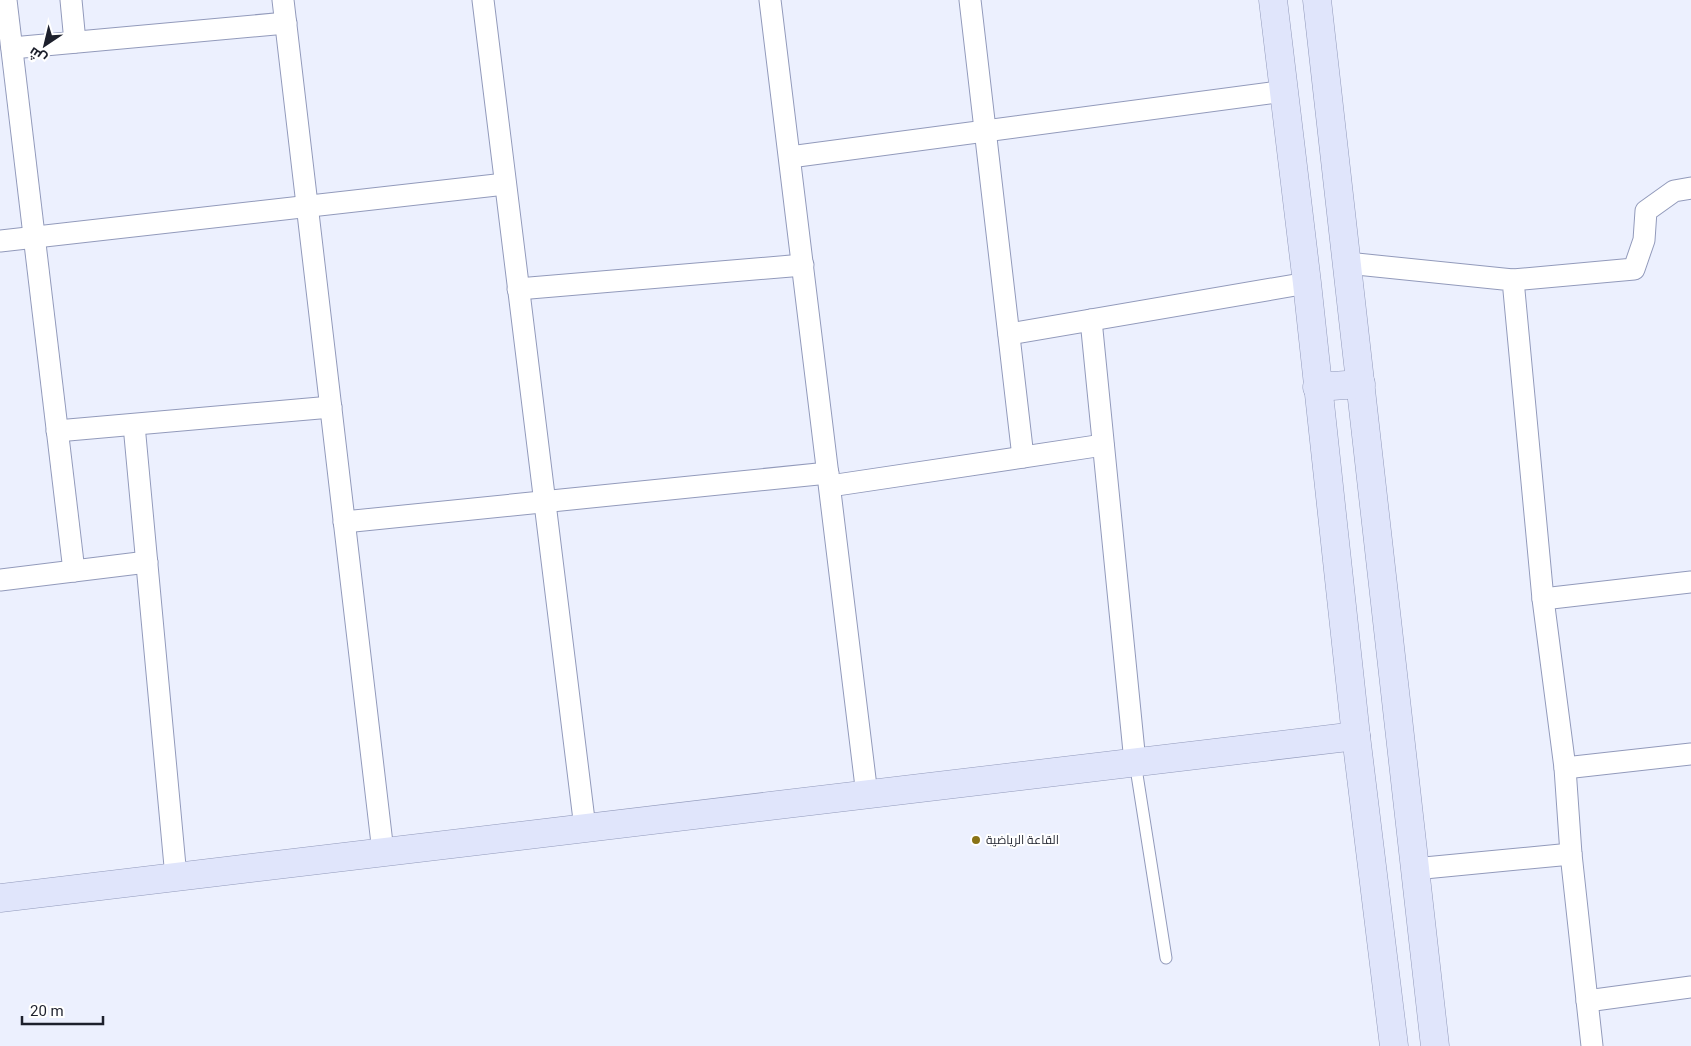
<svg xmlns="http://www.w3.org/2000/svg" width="1691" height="1046" font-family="Roboto,Cairo,sans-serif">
<rect width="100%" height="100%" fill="#ecf0fe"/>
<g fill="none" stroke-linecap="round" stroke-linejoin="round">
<defs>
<path id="lane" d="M 1135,762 L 1166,958"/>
<g id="street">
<path d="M 6,0 L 74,571"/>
<path d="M 71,0 L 75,42"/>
<path d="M 283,0 L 383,852"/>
<path d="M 483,0 L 585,828"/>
<path d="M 770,0 L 867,795"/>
<path d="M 970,0 L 1023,457"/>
<path d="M 12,48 L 286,23"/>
<path d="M 790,157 L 1285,91"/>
<path d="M 0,241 L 505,184"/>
<path d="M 1347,263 L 1513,280 L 1543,599 L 1565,768 L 1571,854 L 1592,1046"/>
<path d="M 1513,280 L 1634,269 L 1644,240 L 1646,211 L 1674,191 L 1691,188"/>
<path d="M 518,289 L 803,265"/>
<path d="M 1091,320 L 1135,762"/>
<path d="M 1009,334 L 1307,283"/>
<path d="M 134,425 L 176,877"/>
<path d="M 57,431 L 331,407"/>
<path d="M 830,486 L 1103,445"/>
<path d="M 344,522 L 828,473"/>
<path d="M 0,580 L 147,562"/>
<path d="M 1543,599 L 1691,582"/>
<path d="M 1565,768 L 1691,754"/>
<path d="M 1414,869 L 1571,854"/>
<path d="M 1587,1001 L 1691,987"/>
</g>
<g id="secondary">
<path d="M 1273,0 L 1307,283 L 1356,736 L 1394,1046"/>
<path d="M 1317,0 L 1435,1046"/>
<path d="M 1317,387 L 1361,384"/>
<path d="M 0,898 L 1356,736"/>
</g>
</defs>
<use href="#lane" stroke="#929abb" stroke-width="13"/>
<use href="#street" stroke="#929abb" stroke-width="23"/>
<use href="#secondary" stroke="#929abb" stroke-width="29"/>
<use href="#lane" stroke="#fff" stroke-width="11"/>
<use href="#street" stroke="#fff" stroke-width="21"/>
<use href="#secondary" stroke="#e0e5fb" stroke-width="28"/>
</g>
<circle fill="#897316" stroke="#fff" stroke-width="2" cx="976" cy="840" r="5"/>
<g text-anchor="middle" stroke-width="4" stroke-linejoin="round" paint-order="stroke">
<g font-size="12" fill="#1d202c" stroke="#fff" text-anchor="start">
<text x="986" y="844">القاعة الرياضية</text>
</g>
</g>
<g transform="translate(45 45) rotate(215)" stroke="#ffffff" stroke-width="4" paint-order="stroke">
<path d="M0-4L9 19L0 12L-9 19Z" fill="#1d202c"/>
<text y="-8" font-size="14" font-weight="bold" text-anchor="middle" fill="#1d202c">ش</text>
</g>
<path d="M22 1016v8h81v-8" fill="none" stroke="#1d202c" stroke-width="2.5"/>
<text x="30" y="1016" font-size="15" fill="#1d202c" stroke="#ffffff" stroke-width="4" paint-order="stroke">20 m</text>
</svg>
